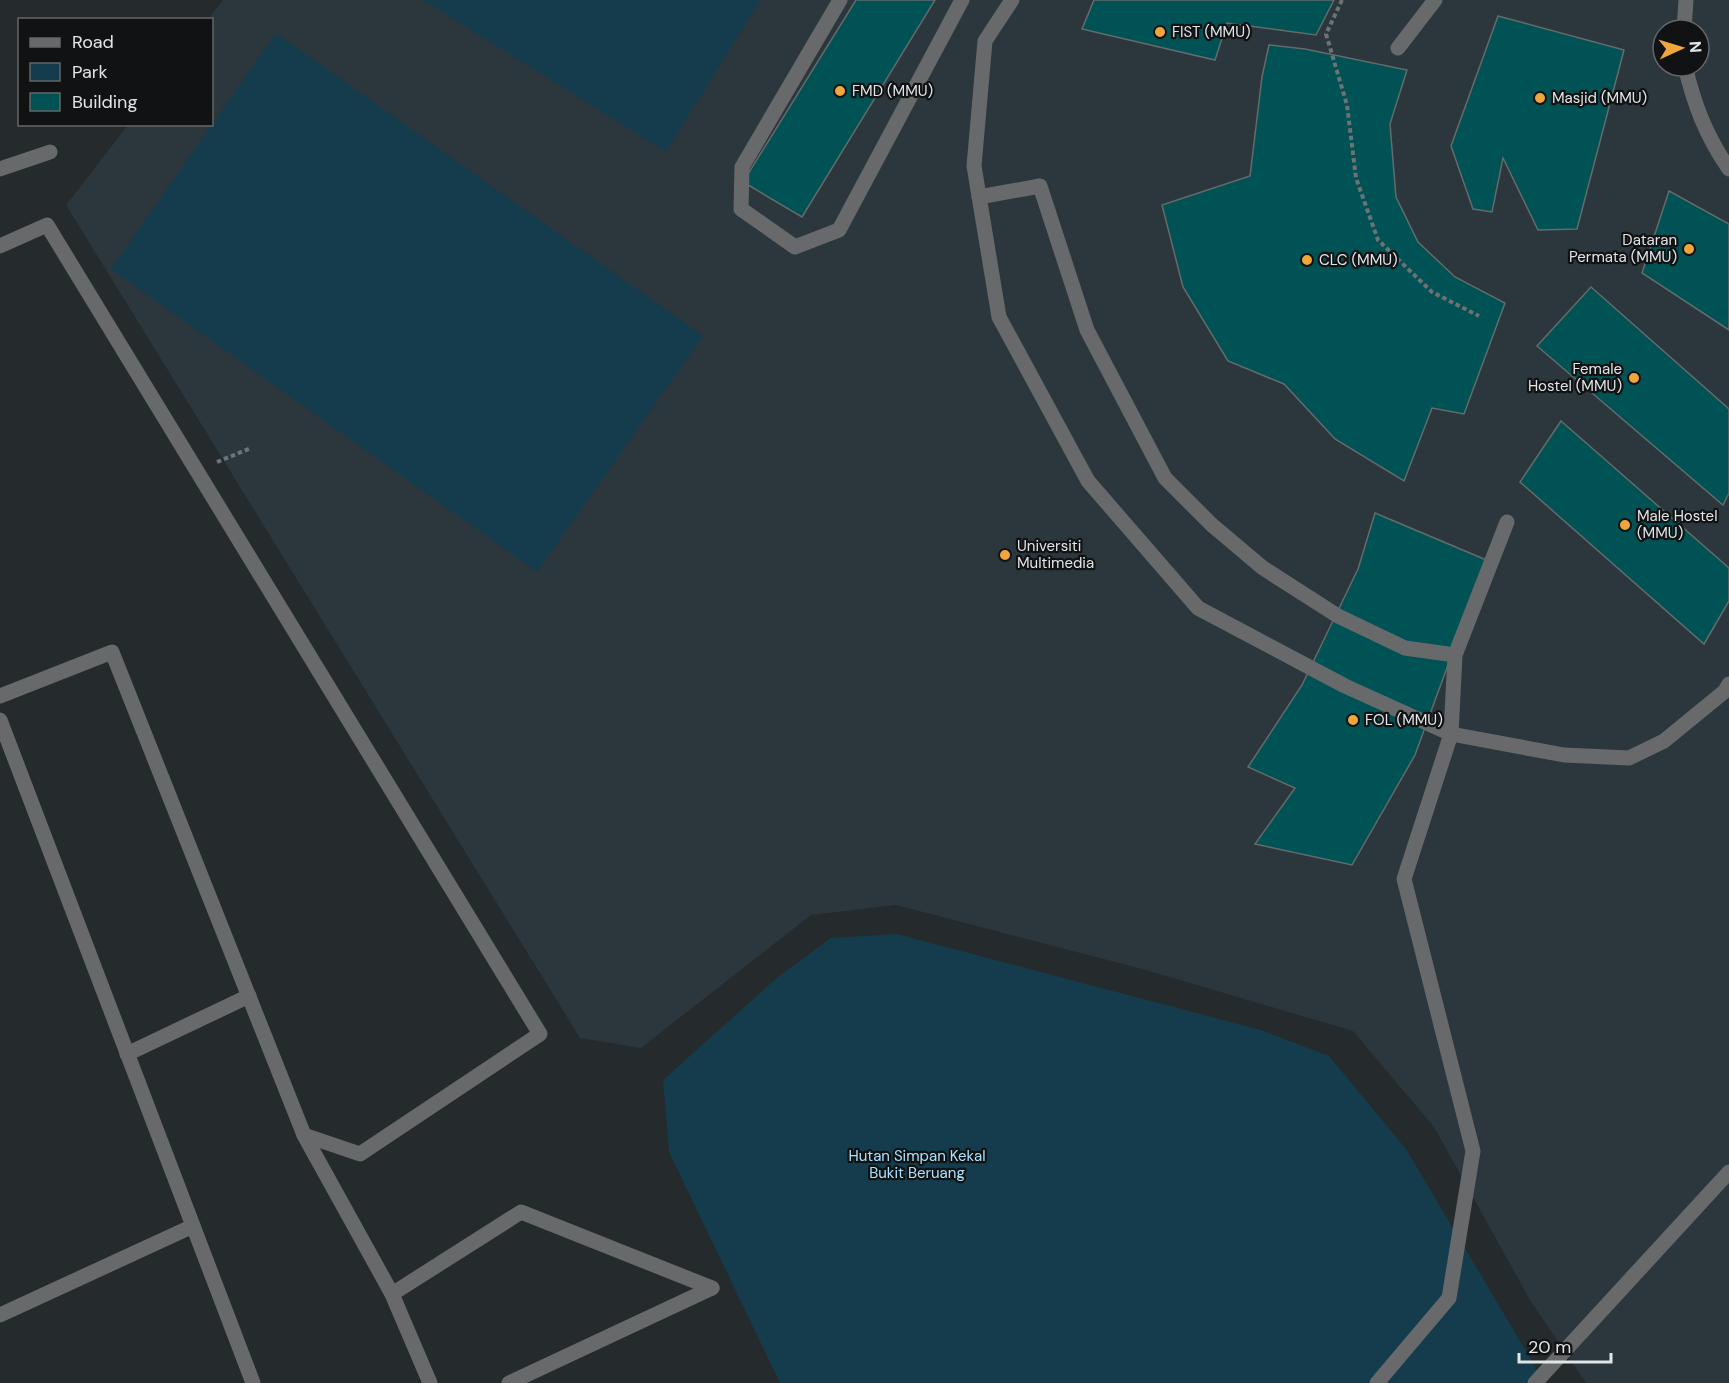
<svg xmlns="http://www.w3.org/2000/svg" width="1729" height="1383" font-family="'DM Sans',sans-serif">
<rect width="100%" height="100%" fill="#252a2d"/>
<path fill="#2b373c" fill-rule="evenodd" d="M 223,0 L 1729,0 L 1729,1383 L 1586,1383 L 1530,1300 L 1434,1127 L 1353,1031 L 1146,970 L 896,905 L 811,915 L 641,1048 L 580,1038 L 66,205 L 128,125 L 212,124 L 212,20 L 208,19 ZM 1663,30 L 1699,30 L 1699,66 L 1663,66 Z"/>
<g fill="#153c4d">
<path d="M 423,0 L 760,0 L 666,152 Z"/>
<path d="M 276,33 L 703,336 L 537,572 L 111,269 Z"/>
<path d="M 897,934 L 1261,1030 L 1329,1056 L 1406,1149 L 1545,1383 L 780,1383 L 669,1152 L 663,1080 L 779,976 L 831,938 Z"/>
</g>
<g fill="#005255" stroke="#646b6b" stroke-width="1.5">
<path d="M 856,0 L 935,0 L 802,217 L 743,182 Z"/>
<path d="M 1094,0 L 1334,0 L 1316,35 L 1227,23 L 1215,60 L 1082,29 Z"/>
<path d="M 1498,16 L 1624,50 L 1577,229 L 1538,230 L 1503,158 L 1492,212 L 1473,209 L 1451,146 Z"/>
<path d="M 1269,45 L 1305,49 L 1407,70 L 1390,124 L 1396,197 L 1418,242 L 1455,277 L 1505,303 L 1464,414 L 1432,408 L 1404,481 L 1335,439 L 1284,384 L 1228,361 L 1183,287 L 1162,205 L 1250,176 L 1262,77 Z"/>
<path d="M 1669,191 L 1729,224 L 1729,330 L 1642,273 Z"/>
<path d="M 1591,287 L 1729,409 L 1729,493 L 1723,505 L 1537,346 Z"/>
<path d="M 1561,421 L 1729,568 L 1729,601 L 1704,644 L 1520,482 Z"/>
<path d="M 1375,513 L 1491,562 L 1452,654 L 1415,755 L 1352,865 L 1255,844 L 1295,788 L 1248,767 L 1302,685 L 1358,569 Z"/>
</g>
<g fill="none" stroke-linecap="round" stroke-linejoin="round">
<g stroke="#6e7275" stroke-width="4" stroke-dasharray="4.5 3" stroke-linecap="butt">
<path d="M 1342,0 L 1326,34 L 1347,105 L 1356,178 L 1378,240 L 1432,292 L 1479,316"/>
<path d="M 217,462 L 251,448"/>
</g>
<g stroke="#68696b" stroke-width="15">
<path d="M 840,0 L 742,167 L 741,209 L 795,247 L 839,230 L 962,0"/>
<path d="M 1012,0 L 985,41 L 974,166 L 999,317 L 1088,481 L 1198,608 L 1345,686 L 1451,734 L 1564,755 L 1629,758 L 1664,741 L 1725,691 L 1729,684"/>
<path d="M 1684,30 L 1686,0"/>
<path d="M 1398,48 L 1435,0"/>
<path d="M 1685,66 C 1694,104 1706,136 1729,169"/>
<path d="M 0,169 L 50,152"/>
<path d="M 979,197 L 1040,186 L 1087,330 L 1165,478 L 1212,525 L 1263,568 L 1338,616 L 1405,648 L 1455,655"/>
<path d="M 0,246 L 47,225 L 540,1034 L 360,1154 L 304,1135"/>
<path d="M 0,696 L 112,652 L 304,1135 L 392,1294 L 430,1383"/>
<path d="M 0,720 L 253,1383"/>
<path d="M 127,1054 L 249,996"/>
<path d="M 392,1294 L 521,1212 L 712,1288"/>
<path d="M 0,1315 L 193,1226"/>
<path d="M 509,1383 L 712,1288"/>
<path d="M 1377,1383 L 1449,1298 L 1473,1151 L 1404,879 L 1451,734 L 1455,655 L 1507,522"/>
<path d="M 1535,1383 L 1729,1172"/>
</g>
</g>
<g fill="#efa73d" stroke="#101213" stroke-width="2">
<circle cx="1160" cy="32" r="6"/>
<circle cx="840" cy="91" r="6"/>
<circle cx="1540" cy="98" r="6"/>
<circle cx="1689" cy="249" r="6"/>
<circle cx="1307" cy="260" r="6"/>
<circle cx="1634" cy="378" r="6"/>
<circle cx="1625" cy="525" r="6"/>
<circle cx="1005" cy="555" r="6"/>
<circle cx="1353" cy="720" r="6"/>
</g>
<g text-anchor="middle" stroke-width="4.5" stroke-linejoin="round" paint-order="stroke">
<g font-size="15" fill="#e1e5e7" stroke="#101213" text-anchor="start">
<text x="1172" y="37">FIST (MMU)</text>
<text x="852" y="96">FMD (MMU)</text>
<text x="1552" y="103">Masjid (MMU)</text>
<text x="1677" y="245" text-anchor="end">Dataran<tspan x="1677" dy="17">Permata (MMU)</tspan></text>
<text x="1319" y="265">CLC (MMU)</text>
<text x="1622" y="374" text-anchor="end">Female<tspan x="1622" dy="17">Hostel (MMU)</tspan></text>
<text x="1637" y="521">Male Hostel<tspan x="1637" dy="17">(MMU)</tspan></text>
<text x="1017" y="551">Universiti<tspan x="1017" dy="17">Multimedia</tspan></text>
<text x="1365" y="725">FOL (MMU)</text>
</g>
<g font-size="15" fill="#aae2fe" stroke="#101213">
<text x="917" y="1161">Hutan Simpan Kekal<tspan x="917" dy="17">Bukit Beruang</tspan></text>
</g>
</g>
<rect x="18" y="18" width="195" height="108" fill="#101213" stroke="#646668" stroke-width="1.5"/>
<rect x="30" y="38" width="30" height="9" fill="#68696b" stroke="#646668" stroke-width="1.5"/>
<text x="72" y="48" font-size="18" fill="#e1e5e7">Road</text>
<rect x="30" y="63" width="30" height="18" fill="#153c4d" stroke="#646668" stroke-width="1.5"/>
<text x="72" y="78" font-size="18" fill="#e1e5e7">Park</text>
<rect x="30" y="93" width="30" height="18" fill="#005255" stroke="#646668" stroke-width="1.5"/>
<text x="72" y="108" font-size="18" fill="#e1e5e7">Building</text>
<g transform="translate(1681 48) rotate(86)"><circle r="28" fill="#101213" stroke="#646668" stroke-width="1.5"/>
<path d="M0-4.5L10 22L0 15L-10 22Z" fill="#efa73d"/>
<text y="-9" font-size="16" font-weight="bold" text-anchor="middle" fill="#e1e5e7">N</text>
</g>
<path d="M1519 1353v9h92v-9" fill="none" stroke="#e1e5e7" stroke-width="3"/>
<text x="1528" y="1353" font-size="18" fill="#e1e5e7" stroke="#101213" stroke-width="4.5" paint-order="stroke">20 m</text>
</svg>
